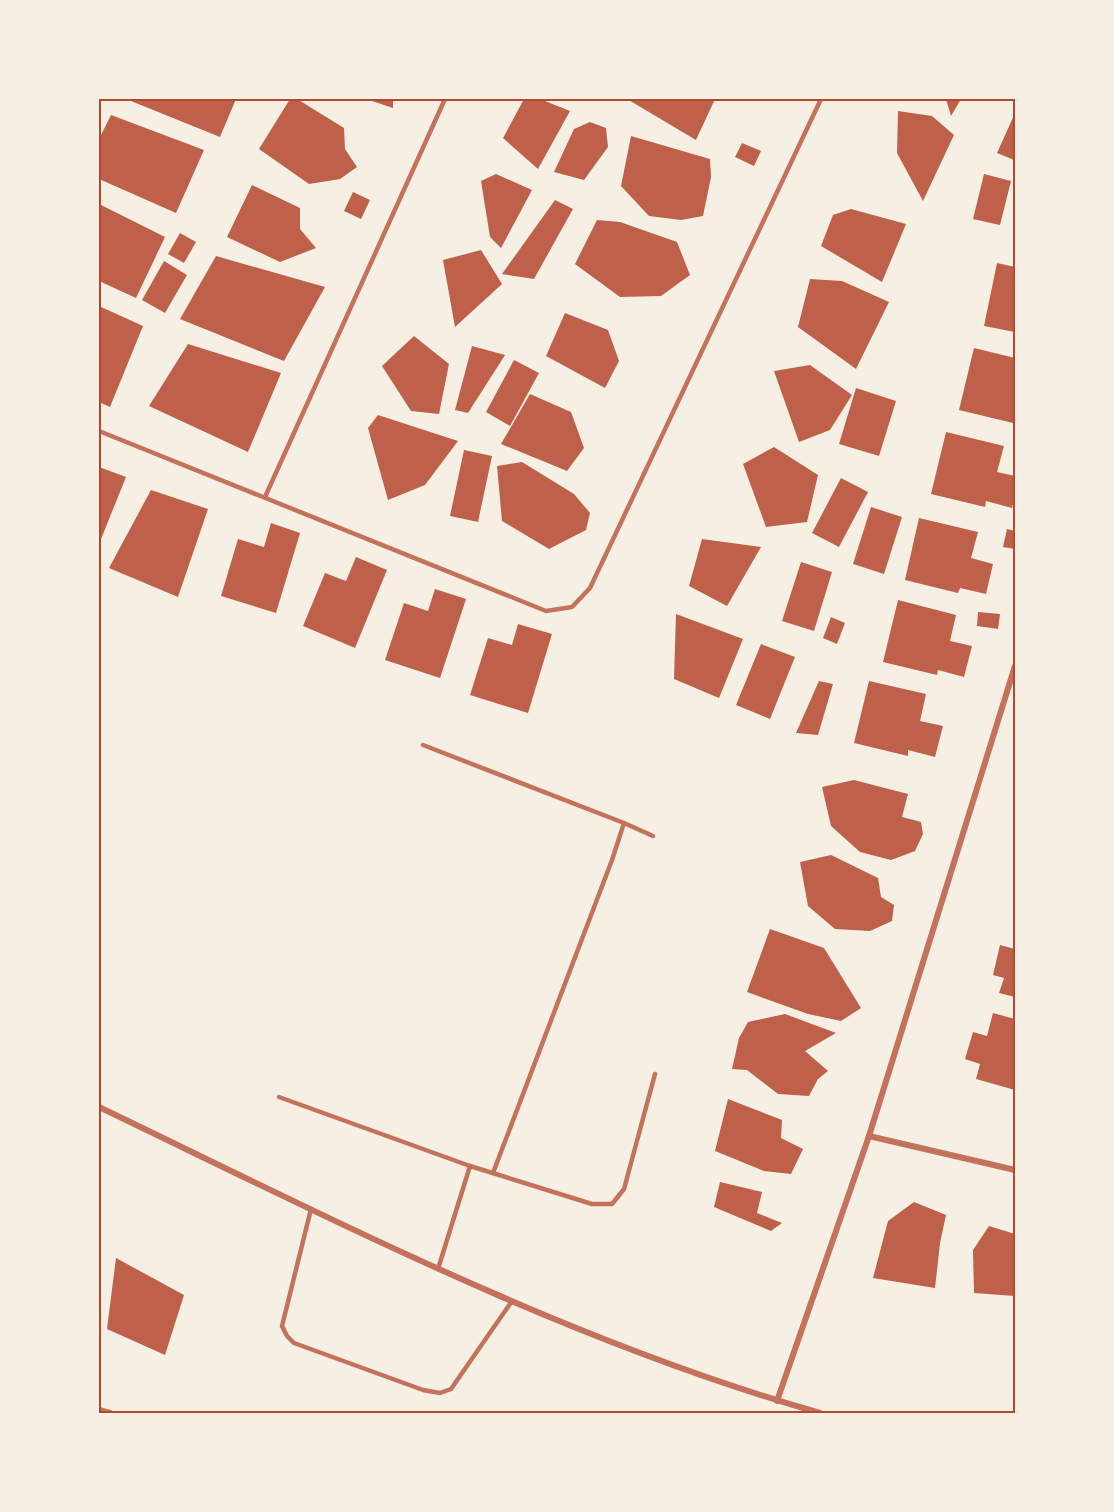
<svg xmlns="http://www.w3.org/2000/svg" width="1114" height="1512" font-family="'Golos Text',sans-serif">
<rect width="100%" height="100%" fill="#f6efe4"/>
<g fill="#bf614a">
<path d="M 126,99 L 236,99 L 220,137 Z"/>
<path d="M 290,99 L 297,99 L 344,128 L 345,149 L 357,167 L 340,179 L 309,184 L 259,149 Z"/>
<path d="M 366,99 L 393,99 L 393,108 Z"/>
<path d="M 524,99 L 540,99 L 570,111 L 538,169 L 503,138 Z"/>
<path d="M 627,99 L 715,99 L 696,140 Z"/>
<path d="M 946,99 L 961,99 L 951,116 Z"/>
<path d="M 898,111 L 932,116 L 954,135 L 923,201 L 897,153 Z"/>
<path d="M 1015,113 L 1015,159 L 1014,160 L 997,153 Z"/>
<path d="M 111,115 L 204,150 L 176,213 L 99,179 L 99,139 Z"/>
<path d="M 590,122 L 606,128 L 608,147 L 584,180 L 554,172 L 574,129 Z"/>
<path d="M 631,136 L 710,159 L 711,177 L 703,216 L 681,220 L 649,216 L 621,186 Z"/>
<path d="M 742,143 L 761,151 L 754,166 L 735,157 Z"/>
<path d="M 496,174 L 532,190 L 501,248 L 490,237 L 481,181 Z"/>
<path d="M 984,174 L 1011,181 L 1000,225 L 973,219 Z"/>
<path d="M 252,185 L 300,208 L 300,229 L 316,248 L 280,262 L 227,237 Z"/>
<path d="M 353,192 L 370,200 L 361,219 L 344,211 Z"/>
<path d="M 555,200 L 573,209 L 534,279 L 502,274 Z"/>
<path d="M 99,204 L 165,237 L 136,298 L 99,281 Z"/>
<path d="M 851,209 L 906,224 L 882,282 L 821,246 L 833,215 Z"/>
<path d="M 597,220 L 620,222 L 677,242 L 690,275 L 661,296 L 620,297 L 575,264 Z"/>
<path d="M 180,233 L 196,242 L 184,263 L 168,254 Z"/>
<path d="M 481,250 L 502,284 L 455,327 L 443,260 Z"/>
<path d="M 216,256 L 325,287 L 284,361 L 180,319 Z"/>
<path d="M 164,261 L 187,275 L 165,313 L 142,300 Z"/>
<path d="M 997,263 L 1015,267 L 1015,332 L 984,326 Z"/>
<path d="M 810,279 L 842,281 L 889,302 L 856,369 L 798,327 Z"/>
<path d="M 99,306 L 143,326 L 110,407 L 99,402 Z"/>
<path d="M 565,313 L 608,330 L 619,361 L 605,388 L 546,356 Z"/>
<path d="M 414,336 L 449,364 L 439,414 L 411,411 L 382,366 Z"/>
<path d="M 188,344 L 281,373 L 248,452 L 149,406 Z"/>
<path d="M 472,346 L 505,355 L 468,413 L 455,410 Z"/>
<path d="M 974,348 L 1015,358 L 1015,418 L 1013,423 L 959,410 Z"/>
<path d="M 514,360 L 539,373 L 510,426 L 486,412 Z"/>
<path d="M 810,365 L 852,395 L 830,430 L 799,442 L 774,371 Z"/>
<path d="M 856,388 L 896,401 L 879,456 L 839,444 Z"/>
<path d="M 530,394 L 571,412 L 584,448 L 567,471 L 501,444 Z"/>
<path d="M 378,415 L 458,441 L 425,485 L 388,500 L 368,428 Z"/>
<path d="M 946,432 L 1004,446 L 997,472 L 1015,476 L 1015,496 L 1012,508 L 986,501 L 985,507 L 931,494 Z"/>
<path d="M 774,447 L 818,475 L 807,522 L 766,527 L 743,464 Z"/>
<path d="M 464,450 L 492,456 L 478,522 L 450,516 Z"/>
<path d="M 522,462 L 574,494 L 590,513 L 586,530 L 549,549 L 502,521 L 497,466 Z"/>
<path d="M 99,467 L 126,477 L 99,544 Z"/>
<path d="M 841,478 L 868,492 L 839,547 L 812,533 Z"/>
<path d="M 151,490 L 208,509 L 178,597 L 109,568 Z"/>
<path d="M 871,507 L 902,517 L 884,574 L 853,564 Z"/>
<path d="M 919,518 L 978,532 L 971,558 L 993,564 L 986,594 L 960,588 L 958,593 L 905,580 Z"/>
<path d="M 271,523 L 300,533 L 276,613 L 221,596 L 238,539 L 264,547 Z"/>
<path d="M 1007,529 L 1015,531 L 1015,549 L 1003,547 Z"/>
<path d="M 702,539 L 761,547 L 727,606 L 689,586 Z"/>
<path d="M 356,557 L 387,570 L 355,648 L 303,626 L 325,573 L 346,581 Z"/>
<path d="M 801,562 L 832,572 L 814,631 L 782,621 Z"/>
<path d="M 435,589 L 466,599 L 440,678 L 385,660 L 404,603 L 428,611 Z"/>
<path d="M 898,600 L 956,615 L 950,641 L 972,646 L 964,677 L 938,670 L 937,675 L 883,662 Z"/>
<path d="M 978,612 L 1000,614 L 998,629 L 977,626 Z"/>
<path d="M 676,614 L 743,639 L 719,698 L 674,679 Z"/>
<path d="M 831,617 L 845,623 L 837,644 L 823,638 Z"/>
<path d="M 518,624 L 552,634 L 528,713 L 470,695 L 488,638 L 512,645 Z"/>
<path d="M 761,644 L 795,657 L 770,719 L 736,705 Z"/>
<path d="M 819,681 L 833,684 L 818,735 L 796,733 Z"/>
<path d="M 869,681 L 926,694 L 920,721 L 943,726 L 935,757 L 908,750 L 908,756 L 854,743 Z"/>
<path d="M 854,780 L 908,794 L 902,817 L 921,822 L 923,834 L 915,851 L 891,860 L 860,852 L 831,826 L 822,787 Z"/>
<path d="M 831,855 L 878,878 L 881,897 L 894,905 L 892,921 L 870,931 L 835,929 L 808,906 L 800,862 Z"/>
<path d="M 770,929 L 824,948 L 861,1008 L 841,1021 L 808,1014 L 747,992 Z"/>
<path d="M 1000,945 L 1015,949 L 1015,997 L 999,993 L 1004,978 L 993,975 Z"/>
<path d="M 993,1013 L 1015,1019 L 1015,1090 L 976,1079 L 980,1064 L 965,1059 L 973,1032 L 987,1036 Z"/>
<path d="M 785,1014 L 836,1033 L 805,1051 L 828,1071 L 818,1079 L 809,1096 L 778,1094 L 747,1070 L 732,1069 L 739,1038 L 748,1022 Z"/>
<path d="M 728,1099 L 782,1120 L 781,1138 L 803,1149 L 791,1174 L 764,1171 L 715,1151 Z"/>
<path d="M 720,1182 L 762,1192 L 757,1213 L 782,1223 L 771,1231 L 714,1207 Z"/>
<path d="M 914,1202 L 946,1215 L 940,1243 L 935,1288 L 873,1278 L 888,1221 Z"/>
<path d="M 989,1226 L 1015,1234 L 1015,1296 L 974,1293 L 973,1250 Z"/>
<path d="M 116,1258 L 184,1295 L 165,1355 L 107,1329 Z"/>
</g>
<g fill="none" stroke-linecap="round" stroke-linejoin="round">
<g stroke="#c5725c" stroke-width="4.5">
<path d="M 99,431 L 546,611 L 572,607 L 590,588 L 821,99"/>
<path d="M 265,497 L 445,99"/>
<path d="M 423,745 L 624,823 L 612,860 L 493,1173"/>
<path d="M 624,823 L 653,836"/>
<path d="M 279,1097 L 470,1166 L 438,1269"/>
<path d="M 470,1166 L 592,1204 L 612,1204 L 624,1189 L 655,1074"/>
<path d="M 311,1209 L 282,1326 L 287,1336 L 294,1343 L 423,1390 L 440,1393 L 451,1389 L 512,1301"/>
</g>
<g stroke="#c5725c" stroke-width="6">
<path d="M 99,1107 C 334,1220 568,1341 820,1413"/>
<path d="M 869,1136 L 1015,1170"/>
<path d="M 777,1401 L 869,1136 L 1015,666"/>
<path d="M 99,1410 L 110,1413"/>
</g>
</g>
<rect width="1114" height="1512" fill="none" stroke="#f6efe4" stroke-width="201"/>
<rect x="100" y="100" width="914" height="1312" fill="none" stroke="#b5482f" stroke-width="2"/>
</svg>
